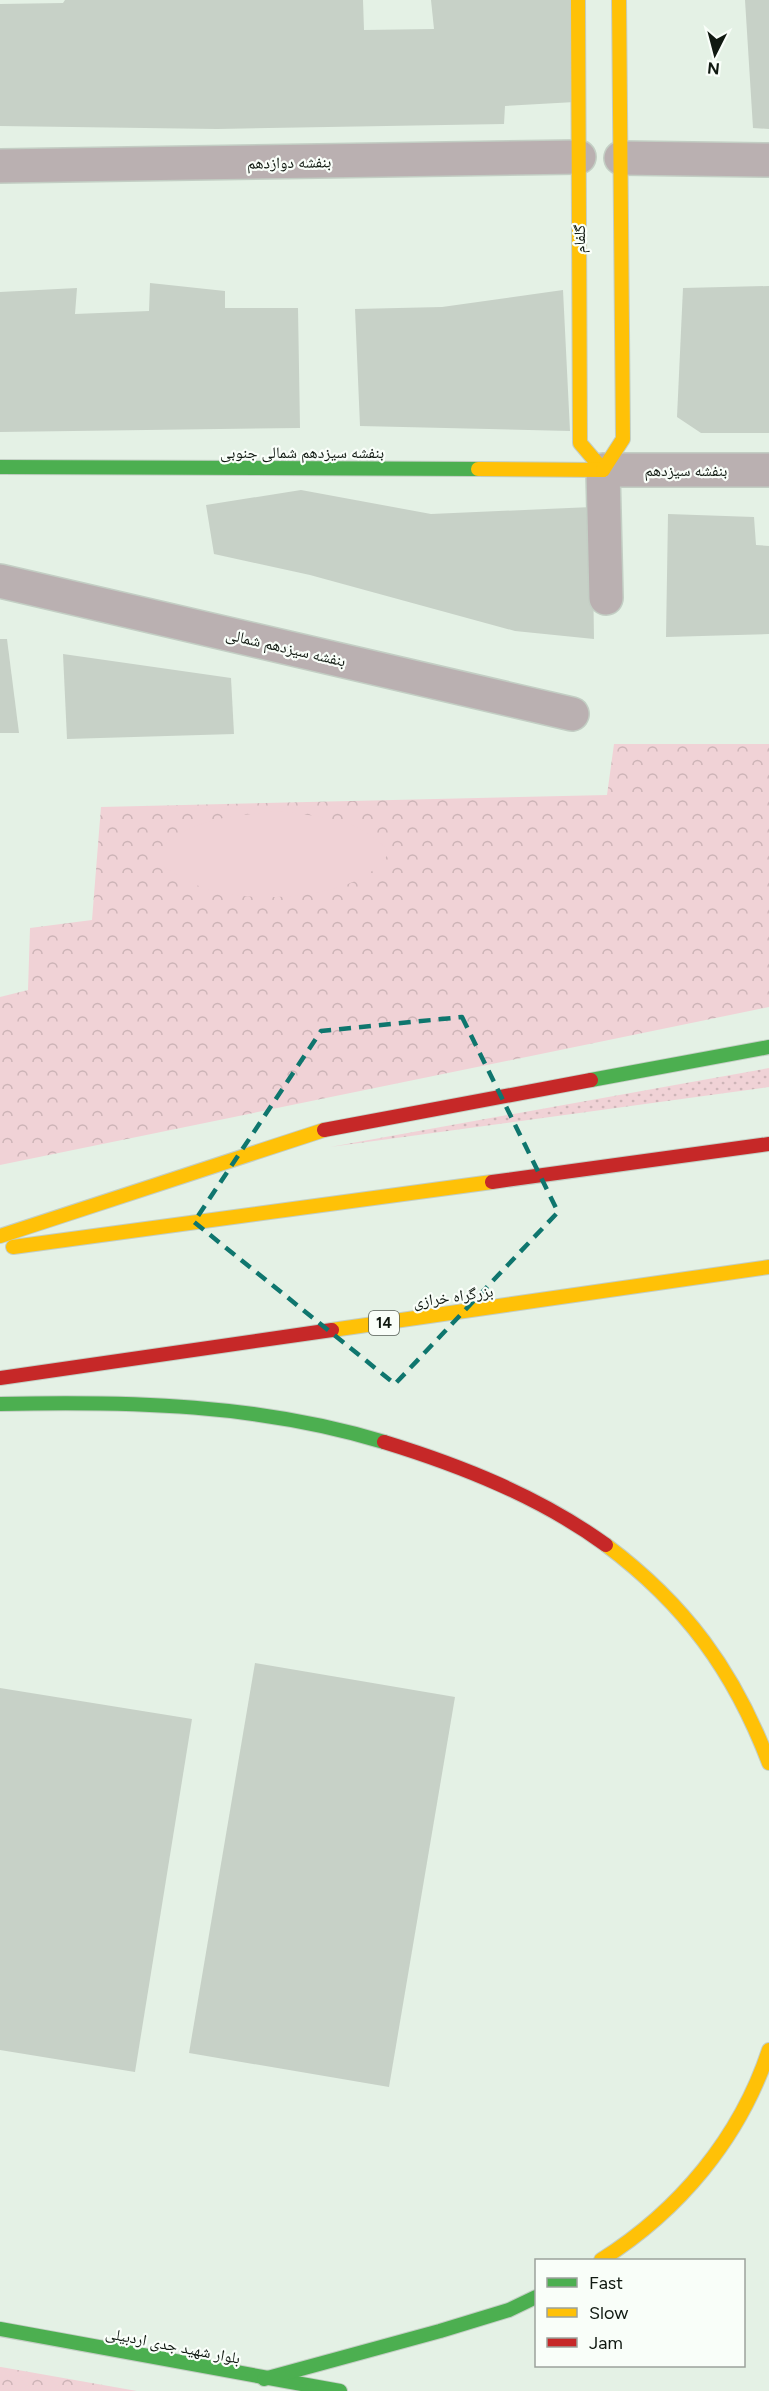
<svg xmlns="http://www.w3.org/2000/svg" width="769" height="2391" font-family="Figtree,'Noto Naskh Arabic',sans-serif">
<defs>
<pattern id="grass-dots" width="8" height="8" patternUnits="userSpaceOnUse" patternTransform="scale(1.5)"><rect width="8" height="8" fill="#f0d2d6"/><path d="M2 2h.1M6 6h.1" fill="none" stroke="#cdb4b7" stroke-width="1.8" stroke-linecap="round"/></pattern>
<pattern id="forest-crowns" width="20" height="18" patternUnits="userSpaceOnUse" patternTransform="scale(1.5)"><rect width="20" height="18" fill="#f0d2d6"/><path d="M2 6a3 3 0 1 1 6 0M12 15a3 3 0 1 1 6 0" fill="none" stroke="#cdb4b7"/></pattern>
</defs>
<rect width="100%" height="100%" fill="#e4f1e5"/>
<path fill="url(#grass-dots)" d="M 769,1068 L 769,1087 L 330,1147 Z"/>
<g fill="url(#forest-crowns)">
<path d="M 614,744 L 769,744 L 769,1007 L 0,1165 L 0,997 L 28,990 L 30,928 L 92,920 L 101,807 L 607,795 Z"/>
<path d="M 0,2367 L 1,2367 L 137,2391 L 0,2391 Z"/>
</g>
<path fill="#f0d2d6" d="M 279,811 C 322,818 359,816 389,852 C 364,900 255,904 210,890 C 193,885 179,876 164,867 L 164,845 C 200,816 235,816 279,811 Z"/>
<g fill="#c7d1c7">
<path d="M 65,0 L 363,0 L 364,30 L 434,29 L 431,0 L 574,0 L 575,102 L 505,106 L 504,124 L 217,129 L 0,126 L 0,4 L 63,3 Z"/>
<path d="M 745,0 L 769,0 L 769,129 L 753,128 Z"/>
<path d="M 150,283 L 225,291 L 225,308 L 298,308 L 300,428 L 0,432 L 0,292 L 77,288 L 75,314 L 149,311 Z"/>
<path d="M 769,286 L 769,433 L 701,433 L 677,417 L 683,288 Z"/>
<path d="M 563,290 L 570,431 L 360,426 L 355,309 L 442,307 Z"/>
<path d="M 301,490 L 431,514 L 592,507 L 594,639 L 515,631 L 310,575 L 214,554 L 206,505 Z"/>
<path d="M 668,514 L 754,517 L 756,545 L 769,546 L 769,634 L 666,637 Z"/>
<path d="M 0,639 L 7,639 L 19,733 L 0,733 Z"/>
<path d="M 63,654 L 231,678 L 234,734 L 67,739 Z"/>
<path d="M 255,1663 L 455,1697 L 389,2087 L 189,2053 Z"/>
<path d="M 0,1688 L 192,1719 L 135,2072 L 0,2050 Z"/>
</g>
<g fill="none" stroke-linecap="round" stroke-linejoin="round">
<defs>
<g id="street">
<path d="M 621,158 L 769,160"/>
<path d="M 0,166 L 579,157"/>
<path d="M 0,581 L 572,714"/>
<path d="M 606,598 L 603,470 L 769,470"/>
</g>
<g id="fast">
<path d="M 0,467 L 478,469"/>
<path d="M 591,1080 L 769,1047"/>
<path d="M 0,1404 C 130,1401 259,1404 384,1442"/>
<path d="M 0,2329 L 340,2391"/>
<path d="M 264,2379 L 440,2331 L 509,2310 L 536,2297"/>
</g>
<g id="slow">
<path d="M 578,0 L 580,443 L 603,470"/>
<path d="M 478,469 L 603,470"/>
<path d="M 603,470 L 623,439 L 619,0"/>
<path d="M 0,1236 L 324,1130"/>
<path d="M 13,1247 L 492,1182"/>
<path d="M 332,1330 L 769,1267"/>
<path d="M 606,1545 C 685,1604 734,1671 769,1763"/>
<path d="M 601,2260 C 679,2211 740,2138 769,2050"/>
</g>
<g id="jam">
<path d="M 324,1130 L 591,1080"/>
<path d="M 492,1182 L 769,1144"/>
<path d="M 0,1378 L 332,1330"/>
<path d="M 384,1442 C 462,1466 540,1497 606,1545"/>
</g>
</defs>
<use href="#street" stroke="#c3cec4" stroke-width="36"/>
<use href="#fast" stroke="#c3cec4" stroke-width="16"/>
<use href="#slow" stroke="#c3cec4" stroke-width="16"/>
<use href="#jam" stroke="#c3cec4" stroke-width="16"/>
<use href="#street" stroke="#bab0b1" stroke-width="33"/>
<use href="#fast" stroke="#4caf50" stroke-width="14"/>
<use href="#slow" stroke="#ffc107" stroke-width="14"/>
<use href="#jam" stroke="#c62828" stroke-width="14"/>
</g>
<path fill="none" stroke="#0f766e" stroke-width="4.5" stroke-dasharray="12 8" stroke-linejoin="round" d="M 462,1017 L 558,1212 L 395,1384 L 194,1222 L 321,1031 Z"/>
<g text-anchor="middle" stroke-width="4.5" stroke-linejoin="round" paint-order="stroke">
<rect fill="#f9fef9" stroke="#565e57" stroke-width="1.5" x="369" y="1311" width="30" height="24" rx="4.5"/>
<g font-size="15" font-weight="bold" fill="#101911">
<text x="384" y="1328">14</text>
</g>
<g font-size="16" fill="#101911" stroke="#f9fef9">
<text transform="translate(289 162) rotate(-1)" y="6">بنفشه دوازدهم</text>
<text transform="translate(579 239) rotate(-90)" y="6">گلفام</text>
<text x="302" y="458">بنفشه سیزدهم شمالی جنوبی</text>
<text x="686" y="476">بنفشه سیزدهم</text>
<text transform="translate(286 647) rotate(13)" y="6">بنفشه سیزدهم شمالی</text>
<text transform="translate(453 1296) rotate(-8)" y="6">بزرگراه خرازی</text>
<text transform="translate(173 2345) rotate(11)" y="6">بلوار شهید جدی اردبیلی</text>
</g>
</g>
<rect x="535" y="2259" width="210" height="108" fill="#f9fef9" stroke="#9ca29c" stroke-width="1.5"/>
<rect x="547" y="2278" width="30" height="9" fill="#4caf50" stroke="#9ca29c" stroke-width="1.5"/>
<text x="589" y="2289" font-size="18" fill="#101911">Fast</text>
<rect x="547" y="2308" width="30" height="9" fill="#ffc107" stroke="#9ca29c" stroke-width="1.5"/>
<text x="589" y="2319" font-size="18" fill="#101911">Slow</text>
<rect x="547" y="2338" width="30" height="9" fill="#c62828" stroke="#9ca29c" stroke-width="1.5"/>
<text x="589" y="2349" font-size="18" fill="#101911">Jam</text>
<g transform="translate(715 54) rotate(186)" stroke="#f9fef9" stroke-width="4.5" paint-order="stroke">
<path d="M0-4.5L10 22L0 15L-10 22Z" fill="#101911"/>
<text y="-9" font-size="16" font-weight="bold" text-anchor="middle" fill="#101911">N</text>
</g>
</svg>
